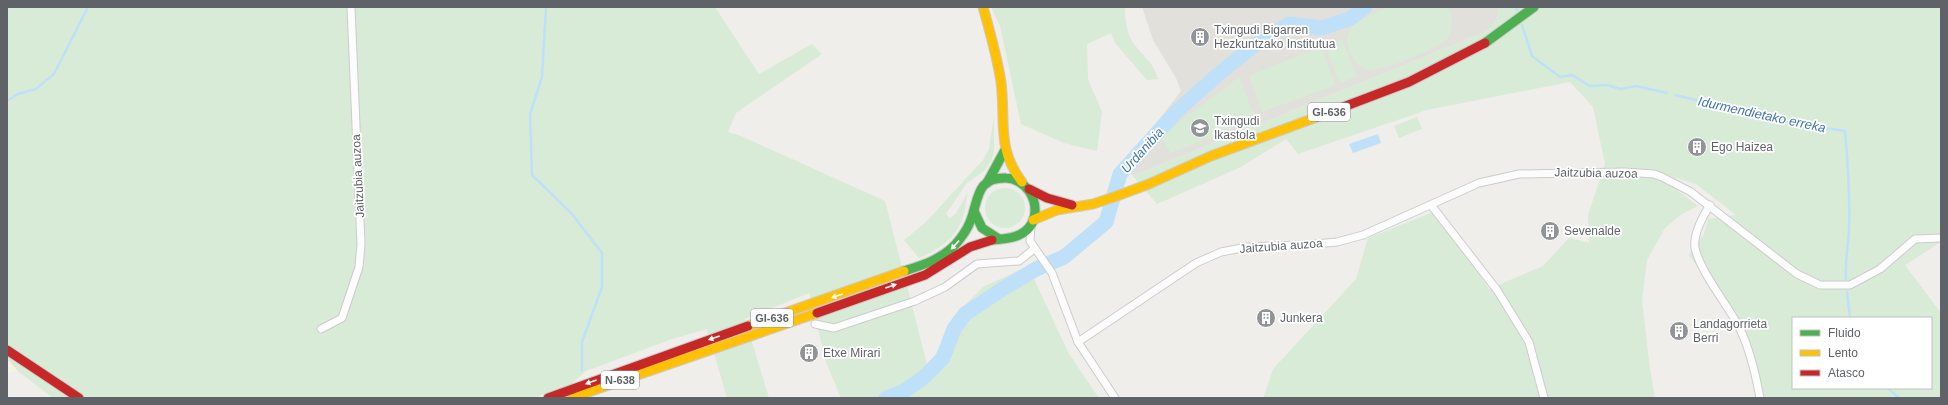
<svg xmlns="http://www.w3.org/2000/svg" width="1948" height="405" font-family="Helvetica,sans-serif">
<rect width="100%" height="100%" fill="#efeeea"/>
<path fill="#f7f3e4" d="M 7,361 L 8,361 L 20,369 L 7,374 Z"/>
<path fill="#e2e0da" d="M 1142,7 L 1499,7 L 1497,20 L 1487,31 L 1133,176 L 1123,166 L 1181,91 L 1176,78 L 1153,40 Z"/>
<g fill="#d8ebd6" fill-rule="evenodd">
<path d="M 7,7 L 715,7 L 759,74 L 812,44 L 822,54 L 736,113 L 728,132 L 741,136 L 885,201 L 928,368 L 943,340 L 953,317 L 983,287 L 1028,266 L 1069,354 L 1099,398 L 841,398 L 826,362 L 809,293 L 745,319 L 769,398 L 727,398 L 707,329 L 672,339 L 586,371 L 570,385 L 533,398 L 53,398 L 19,372 L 7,359 Z"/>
<path d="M 991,7 L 1125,7 C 1125,17 1126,31 1132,41 C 1140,54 1155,63 1158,79 L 1147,80 L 1115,43 L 1111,33 L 1087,44 L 1088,79 L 1102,112 L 1097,151 L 1064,143 L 1021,124 L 1000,26 Z"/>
<path d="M 1389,7 L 1448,7 C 1453,16 1454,31 1447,39 C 1438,49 1381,72 1368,70 C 1361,69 1355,62 1352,56 C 1336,24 1366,18 1389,7 Z"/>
<path d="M 1499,7 L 1941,7 L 1941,242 L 1905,265 L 1941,313 L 1941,398 L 1765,398 L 1744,334 L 1689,255 L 1704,234 L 1708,219 L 1736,215 L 1696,184 L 1657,172 L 1661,179 L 1698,206 L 1682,214 L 1665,228 L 1647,260 L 1642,300 L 1650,369 L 1655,398 L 1262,398 L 1264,396 L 1273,369 L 1356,279 L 1368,238 L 1436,211 L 1489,289 L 1543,266 L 1569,238 L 1589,243 L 1588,215 L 1605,164 L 1593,107 L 1570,82 L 1427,110 L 1298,154 L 1286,139 L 1241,167 L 1157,204 L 1133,176 L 1487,31 L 1497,20 ZM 1793,318 L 1931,318 L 1931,388 L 1793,388 Z"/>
<path d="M 1342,39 L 1357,76 L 1340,83 L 1325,46 Z"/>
<path d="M 1321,46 L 1335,85 L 1262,112 L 1249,76 Z"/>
<path d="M 1239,77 L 1256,120 L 1170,153 L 1161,136 Z"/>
<path d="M 994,116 L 994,152 L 991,161 L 985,170 L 966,184 L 946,214 L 950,219 L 956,213 L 968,192 C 966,199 966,206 964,213 C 958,237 940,249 919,258 L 904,240 L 925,223 L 983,160 L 989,149 Z"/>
<path d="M 1417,117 L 1422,129 L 1399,138 L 1394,126 Z"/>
<circle cx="1005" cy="208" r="20"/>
</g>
<path fill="#bfe0f9" d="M 1378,134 L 1381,143 L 1353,153 L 1349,144 Z"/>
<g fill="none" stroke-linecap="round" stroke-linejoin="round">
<g stroke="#bfe0f9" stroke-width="2.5">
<path d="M 546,7 L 542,77 L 530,114 L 532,175 L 572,214 L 602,253 L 602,287 L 582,342 L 582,370"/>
<path d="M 1516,7 L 1517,10"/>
<path d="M 1522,25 L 1532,56 L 1560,77 L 1572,75 L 1590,86 L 1607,85 L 1621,89 L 1636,86 L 1667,93"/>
<path d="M 1675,95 L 1787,122 L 1845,131 C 1848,164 1850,196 1849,229 C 1848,246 1845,262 1846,279"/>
<path d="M 7,101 L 18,94 L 36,89 L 54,74 L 88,7"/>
<path d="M 1847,292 L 1850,318"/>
<path d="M 1888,388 L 1899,398"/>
</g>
<path stroke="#bfe0f9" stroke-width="15" d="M 886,398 L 903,392 L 923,378 L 943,358 L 954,329 L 965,314 L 1004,288 L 1036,269 L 1064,257 L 1106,222 L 1120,174 L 1177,111 L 1221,72 L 1261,40 L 1289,24 L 1322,28 L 1349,19 L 1365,7"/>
<defs>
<g id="street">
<path d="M 1431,205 L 1497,290 L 1529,342 L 1544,398"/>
<path d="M 1710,205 C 1703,216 1693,234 1695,248 C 1700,271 1726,303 1738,325 C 1748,344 1756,376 1760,398"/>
<path d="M 1031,226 L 1030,241 L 1052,273 L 1078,342 L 1115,398"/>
<path d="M 815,324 L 834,328 L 915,301 L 945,287 L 977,264 L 1019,261 L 1034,249"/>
<path d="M 321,329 L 342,318 L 359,267 L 361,244 L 351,7"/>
<path d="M 1078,342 L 1196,263 L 1221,252 L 1247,247 L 1304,245 L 1337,242 L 1363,235 L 1479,183 L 1519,174 L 1624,172 L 1654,174 L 1662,177 L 1691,192 L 1797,274 L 1820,285 L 1850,285 L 1880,269 L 1915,239 L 1941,238"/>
</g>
<g id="fast">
<path d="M 1485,43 L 1534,7"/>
<path d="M 987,183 L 1005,150"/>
<path d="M 974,211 L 982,228 L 999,239"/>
<path d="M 904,271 C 923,265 940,260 955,245 C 961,238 967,230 970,222 C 979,201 975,177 1006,178 C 1015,178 1024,184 1029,191 C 1039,206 1037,227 1019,235 C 1011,239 1001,239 992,240"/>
</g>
<g id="slow">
<path d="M 983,7 C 990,32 997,56 1001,82 C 1006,121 996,148 1022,182"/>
<path d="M 1033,220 L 1057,210 L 1093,204 L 1114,197 L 1149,184 L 1211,156 L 1317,117"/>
<path d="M 748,326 L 904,271"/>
<path d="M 571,398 L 817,313"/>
</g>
<g id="jam">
<path d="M 1317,117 L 1409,82 L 1485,43"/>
<path d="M 1029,189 L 1047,198 L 1072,205"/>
<path d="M 817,313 L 925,275 L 970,247 L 992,240"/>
<path d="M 7,350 L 79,398"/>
<path d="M 548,398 L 748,326"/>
</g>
</defs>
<use href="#street" stroke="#cbcccc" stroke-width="9"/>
<use href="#fast" stroke="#cacacb" stroke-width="11"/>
<use href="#slow" stroke="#cacacb" stroke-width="11"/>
<use href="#jam" stroke="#cacacb" stroke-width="11"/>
<use href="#street" stroke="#fdfcfc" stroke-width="7"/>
<use href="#fast" stroke="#4caf50" stroke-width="9"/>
<use href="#slow" stroke="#ffc107" stroke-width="9"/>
<use href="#jam" stroke="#c62828" stroke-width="9"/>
</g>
<defs><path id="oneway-solid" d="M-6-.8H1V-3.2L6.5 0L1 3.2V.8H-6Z"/></defs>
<g fill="#f6fbf6">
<use href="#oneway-solid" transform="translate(955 245) rotate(133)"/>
<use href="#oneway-solid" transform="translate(891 286) rotate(-19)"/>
<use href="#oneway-solid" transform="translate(837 296) rotate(161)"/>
<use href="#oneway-solid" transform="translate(714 338) rotate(161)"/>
<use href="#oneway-solid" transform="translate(591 382) rotate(160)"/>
</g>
<defs>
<symbol id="building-disc" viewBox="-11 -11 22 22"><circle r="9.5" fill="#919496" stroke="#fff"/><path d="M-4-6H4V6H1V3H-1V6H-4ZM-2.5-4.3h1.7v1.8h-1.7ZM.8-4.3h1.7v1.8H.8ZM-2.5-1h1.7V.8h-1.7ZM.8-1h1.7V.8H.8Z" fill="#fff"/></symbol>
<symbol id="school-disc" viewBox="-11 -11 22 22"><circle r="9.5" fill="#919496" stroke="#fff"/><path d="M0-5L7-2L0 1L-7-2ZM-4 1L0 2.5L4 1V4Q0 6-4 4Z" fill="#fff"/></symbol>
</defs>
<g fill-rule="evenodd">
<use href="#building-disc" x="1189" y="26" width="22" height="22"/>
<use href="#school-disc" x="1189" y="117" width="22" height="22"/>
<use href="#building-disc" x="1686" y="136" width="22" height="22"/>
<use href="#building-disc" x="1539" y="220" width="22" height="22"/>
<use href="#building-disc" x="1255" y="307" width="22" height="22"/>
<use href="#building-disc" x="1668" y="320" width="22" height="22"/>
<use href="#building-disc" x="798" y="342" width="22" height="22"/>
</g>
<g text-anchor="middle" stroke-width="3.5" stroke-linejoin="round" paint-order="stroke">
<g fill="#fff" stroke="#8f9295" stroke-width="1">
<rect x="1308" y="103" width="42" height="18" rx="3"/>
<rect x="751" y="309" width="42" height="18" rx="3"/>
<rect x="601" y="371" width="38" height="18" rx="3"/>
</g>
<g font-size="11" font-weight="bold" fill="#5f6368">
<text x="1329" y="116">GI-636</text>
<text x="772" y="322">GI-636</text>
<text x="620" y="384">N-638</text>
</g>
<g font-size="12" fill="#5f6368" stroke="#fff" text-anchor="start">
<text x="1214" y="34">Txingudi Bigarren<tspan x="1214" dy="14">Hezkuntzako Institutua</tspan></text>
<text x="1214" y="125">Txingudi<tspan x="1214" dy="14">Ikastola</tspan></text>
<text x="1711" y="151">Ego Haizea</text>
<text x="1564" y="235">Sevenalde</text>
<text x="1280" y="322">Junkera</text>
<text x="1693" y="328">Landagorrieta<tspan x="1693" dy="14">Berri</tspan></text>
<text x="823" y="357">Etxe Mirari</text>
</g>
<g font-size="12" fill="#5f6368" stroke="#fff">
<text transform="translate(1596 173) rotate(1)" y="4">Jaitzubia auzoa</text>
<text transform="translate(358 176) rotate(-93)" y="4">Jaitzubia auzoa</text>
<text transform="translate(1281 246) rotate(-4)" y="4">Jaitzubia auzoa</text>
</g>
<g font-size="13" font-style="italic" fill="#4174aa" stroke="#fff">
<text transform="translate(1762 114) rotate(12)" y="5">Idurmendietako erreka</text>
<text transform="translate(1142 150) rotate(-48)" y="5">Urdanibia</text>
</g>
</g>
<rect width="1948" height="405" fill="none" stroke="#5f6368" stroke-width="16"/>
<rect x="1792" y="317" width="140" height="72" fill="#ffffff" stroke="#bfc1c3"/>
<rect x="1800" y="330" width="20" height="6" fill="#4caf50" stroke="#bfc1c3"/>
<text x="1828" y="337" font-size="12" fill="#5f6368">Fluido</text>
<rect x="1800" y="350" width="20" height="6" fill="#ffc107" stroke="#bfc1c3"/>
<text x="1828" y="357" font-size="12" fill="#5f6368">Lento</text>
<rect x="1800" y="370" width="20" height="6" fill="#c62828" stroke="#bfc1c3"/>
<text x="1828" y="377" font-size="12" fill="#5f6368">Atasco</text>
</svg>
